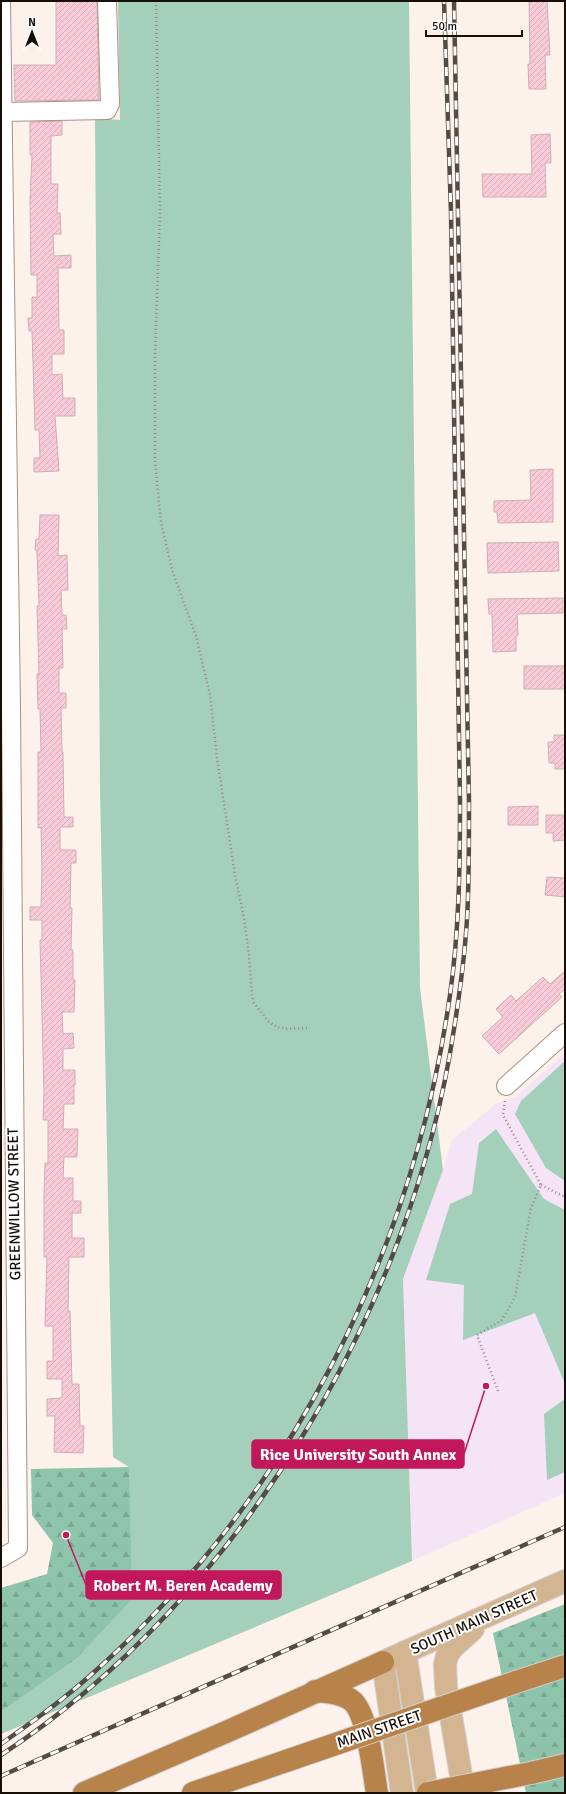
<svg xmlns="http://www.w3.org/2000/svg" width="566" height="1794" font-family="Signika,sans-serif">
<defs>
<pattern id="forest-firs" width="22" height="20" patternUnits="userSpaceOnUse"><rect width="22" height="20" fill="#8dc4ab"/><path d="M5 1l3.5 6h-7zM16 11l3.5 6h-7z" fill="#79a792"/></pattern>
<pattern id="building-hatch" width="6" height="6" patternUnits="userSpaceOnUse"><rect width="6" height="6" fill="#f9cbd9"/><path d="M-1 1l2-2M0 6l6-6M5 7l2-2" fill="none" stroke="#d5adb9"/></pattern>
</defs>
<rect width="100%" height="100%" fill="#fdf1eb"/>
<path fill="#f5e4f6" d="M 565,1052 L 565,1493 L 412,1561 L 403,1279 L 443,1170 L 452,1140 L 497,1103 L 516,1097 Z"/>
<g fill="#a4cfbb">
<path d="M 118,1 L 409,1 L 420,988 L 443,1170 L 403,1279 L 412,1561 L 1,1734 L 1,1712 L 75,1660 L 129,1467 L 113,1457 L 100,788 L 95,118 L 120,120 Z"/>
<path d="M 565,1061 L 565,1181 L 546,1168 L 515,1114 L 521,1101 Z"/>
<path d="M 496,1129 L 544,1199 L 565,1210 L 565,1384 L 535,1313 L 463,1340 L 464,1285 L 426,1280 L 450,1204 L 472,1194 L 479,1143 Z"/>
<path d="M 565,1399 L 565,1472 L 547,1480 L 544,1414 Z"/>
</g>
<g fill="url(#forest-firs)">
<path d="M 129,1467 L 132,1599 L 75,1660 L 1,1712 L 1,1588 L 47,1574 L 53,1543 L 32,1515 L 31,1469 Z"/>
<path d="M 565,1604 L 565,1793 L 526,1793 L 493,1633 Z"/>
</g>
<g fill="url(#building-hatch)" stroke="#ceaeb8">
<path d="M 56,1 L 97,1 L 99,100 L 15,101 L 14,65 L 56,65 Z"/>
<path d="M 529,1 L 547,1 L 550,55 L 545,55 L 546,89 L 529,89 L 528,64 L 530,64 Z"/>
<path d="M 62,121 L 62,135 L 51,136 L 51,184 L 58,184 L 57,213 L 60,213 L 61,234 L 53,234 L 54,256 L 71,255 L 71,268 L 58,268 L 59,330 L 64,330 L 64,354 L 52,354 L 52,375 L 62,374 L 63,398 L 75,398 L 75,416 L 55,416 L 59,471 L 34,472 L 34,458 L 40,458 L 39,430 L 35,430 L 32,331 L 29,331 L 28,318 L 32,318 L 32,297 L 37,297 L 37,275 L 31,275 L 30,201 L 32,155 L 30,155 L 30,122 Z"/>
<path d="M 550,134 L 551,163 L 545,163 L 546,197 L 483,197 L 482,174 L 532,174 L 531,135 Z"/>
<path d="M 553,469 L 553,522 L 498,523 L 497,512 L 494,512 L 494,501 L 531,500 L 530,470 Z"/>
<path d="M 40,515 L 59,515 L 58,556 L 67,555 L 68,590 L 61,590 L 62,615 L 66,615 L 67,629 L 62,629 L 63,668 L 59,668 L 59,693 L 66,693 L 66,708 L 61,708 L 62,752 L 63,752 L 64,817 L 73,817 L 73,827 L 60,827 L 60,850 L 76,850 L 76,863 L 71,863 L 70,908 L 72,908 L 71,950 L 73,950 L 73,980 L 75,980 L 74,1012 L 62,1012 L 63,1034 L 73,1033 L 74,1048 L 63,1049 L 63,1070 L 75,1070 L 75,1085 L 74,1085 L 74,1104 L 64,1104 L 63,1129 L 78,1129 L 77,1157 L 64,1157 L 63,1178 L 73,1178 L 73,1201 L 81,1201 L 81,1213 L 72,1213 L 72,1238 L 84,1238 L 84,1257 L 69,1257 L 68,1311 L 70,1311 L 72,1384 L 79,1384 L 80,1426 L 84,1426 L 83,1453 L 54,1452 L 55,1416 L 47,1416 L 47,1399 L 62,1398 L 62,1379 L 47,1379 L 47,1361 L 53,1361 L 53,1326 L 45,1326 L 47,1257 L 44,1257 L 44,1195 L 45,1163 L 48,1163 L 48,1120 L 43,1120 L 44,1091 L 40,940 L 42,940 L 42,920 L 30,920 L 30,907 L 41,907 L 42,869 L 41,827 L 38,828 L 38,752 L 41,752 L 40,709 L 38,709 L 37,674 L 39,674 L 37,606 L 39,606 L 37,551 L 35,550 L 36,539 L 39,539 Z"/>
<path d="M 558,542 L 559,571 L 488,573 L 487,543 Z"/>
<path d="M 563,598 L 563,613 L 517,614 L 518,635 L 516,636 L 516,651 L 493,652 L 492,614 L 489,614 L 488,599 Z"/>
<rect x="524" y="666" width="41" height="23"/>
<path d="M 554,735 L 565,735 L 565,769 L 555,769 L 555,763 L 549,763 L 548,742 L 554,742 Z"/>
<path d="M 538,806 L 538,825 L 508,825 L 508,807 Z"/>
<path d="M 546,815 L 565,815 L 565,840 L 553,841 L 553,833 L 546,833 Z"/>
<path d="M 547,877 L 565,878 L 565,897 L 545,895 Z"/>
<path d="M 565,971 L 565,989 L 559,994 L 562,997 L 499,1054 L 482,1036 L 503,1017 L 496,1009 L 511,995 L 516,1001 L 543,977 L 550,984 Z"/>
</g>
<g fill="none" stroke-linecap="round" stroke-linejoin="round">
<defs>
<g id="minor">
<path d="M 2,112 L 107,110 L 110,104 L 107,1"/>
<path d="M 506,1086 L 565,1033"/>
<path d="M 1,1558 L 18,1548 L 11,707 L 1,1"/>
</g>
<g id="major">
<path d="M 405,1652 L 427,1793"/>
<path d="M 402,1793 L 383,1662 L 565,1581"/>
<path d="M 464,1793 L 446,1687 L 445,1664 L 447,1656 L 452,1648 L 473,1629"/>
</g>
<g id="highway">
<path d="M 516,1682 L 565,1666"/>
<path d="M 315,1691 C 327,1692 341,1693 351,1700 C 368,1712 373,1771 377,1793"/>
<path d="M 531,1773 L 565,1765"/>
<path d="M 84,1793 L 226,1732 L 383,1662"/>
<path d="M 193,1793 L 289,1760"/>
</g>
</defs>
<use href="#minor" stroke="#ab9080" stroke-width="20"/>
<use href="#major" stroke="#d1cfce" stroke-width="24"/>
<use href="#highway" stroke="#d1cfce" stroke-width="24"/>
<g stroke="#948983" stroke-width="2.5" stroke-dasharray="1 3" stroke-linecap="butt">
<path d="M 156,1 L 160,212 L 155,356 L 155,461 L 161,522 L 172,570 L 196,636 L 210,695 L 217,758 L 235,875 L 244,918 L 249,955 L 252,995 L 254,1003 L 268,1021 L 277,1027 L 286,1029 L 307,1028"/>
<path d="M 505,1101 L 503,1115 L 541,1185"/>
<path d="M 541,1185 L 565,1197"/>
<path d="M 498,1391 L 477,1335 L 502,1320 L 515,1297 L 531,1208 L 541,1185"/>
</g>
<use href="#minor" stroke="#fff" stroke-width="18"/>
<use href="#major" stroke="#d4b592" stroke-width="22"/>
<use href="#highway" stroke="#b7834a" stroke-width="22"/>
<defs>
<g id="rail">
<path d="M 1,1744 C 32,1722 63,1700 92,1674 C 289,1499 413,1255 450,995 C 459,932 460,868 460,804 L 451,213 L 444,1"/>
<path d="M 1,1755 C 239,1599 412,1309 454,1029 C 461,985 467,940 468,896 C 469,865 469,833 469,802 L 454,1"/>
<path d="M 1,1776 L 565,1527"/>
</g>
</defs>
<use href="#rail" stroke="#544b45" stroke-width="4.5"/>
<use href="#rail" stroke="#fff" stroke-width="3" stroke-dasharray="9" stroke-linecap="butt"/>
<defs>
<g id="highway-bridge">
<path d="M 289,1760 L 516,1682"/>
<path d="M 428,1793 L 531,1773"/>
</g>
</defs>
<use href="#highway-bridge" stroke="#d1cfce" stroke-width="24" stroke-linecap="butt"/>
<use href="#highway-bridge" stroke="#b7834a" stroke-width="22"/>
</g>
<g text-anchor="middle" stroke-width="4" stroke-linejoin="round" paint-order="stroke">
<g font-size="15" fill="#170e08" stroke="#fff">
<text transform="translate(14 1204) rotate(-91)" y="5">GREENWILLOW STREET</text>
<text transform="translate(474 1622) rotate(-24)" y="5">SOUTH MAIN STREET</text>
<text transform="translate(379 1729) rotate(-19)" y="5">MAIN STREET</text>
</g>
</g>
<path fill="none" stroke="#c2185b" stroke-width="1.5" d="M486 1386L464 1454M66 1535L86 1585"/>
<g fill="#c2185b" stroke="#fff" stroke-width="1.5">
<circle cx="486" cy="1386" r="4"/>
<circle cx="66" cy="1535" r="4"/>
</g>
<g fill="#c2185b" stroke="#c2185b" stroke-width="1.5">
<rect x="252" y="1440" width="212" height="28" rx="4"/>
<rect x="86" y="1571" width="195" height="28" rx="4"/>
</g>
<g font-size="16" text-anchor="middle" font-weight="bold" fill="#fff">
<text x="358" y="1460">Rice University South Annex</text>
<text x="183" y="1591">Robert M. Beren Academy</text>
</g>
<rect width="566" height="1794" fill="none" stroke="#170e08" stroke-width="4"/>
<g transform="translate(32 32)" stroke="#ffffff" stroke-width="3" paint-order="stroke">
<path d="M0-3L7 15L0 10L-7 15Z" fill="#170e08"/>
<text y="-6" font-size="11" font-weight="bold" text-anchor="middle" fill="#170e08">N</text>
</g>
<path d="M426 30v6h96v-6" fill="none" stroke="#170e08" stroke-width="2"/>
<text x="432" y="30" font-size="12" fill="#170e08" stroke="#ffffff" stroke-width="3" paint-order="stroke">50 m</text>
</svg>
